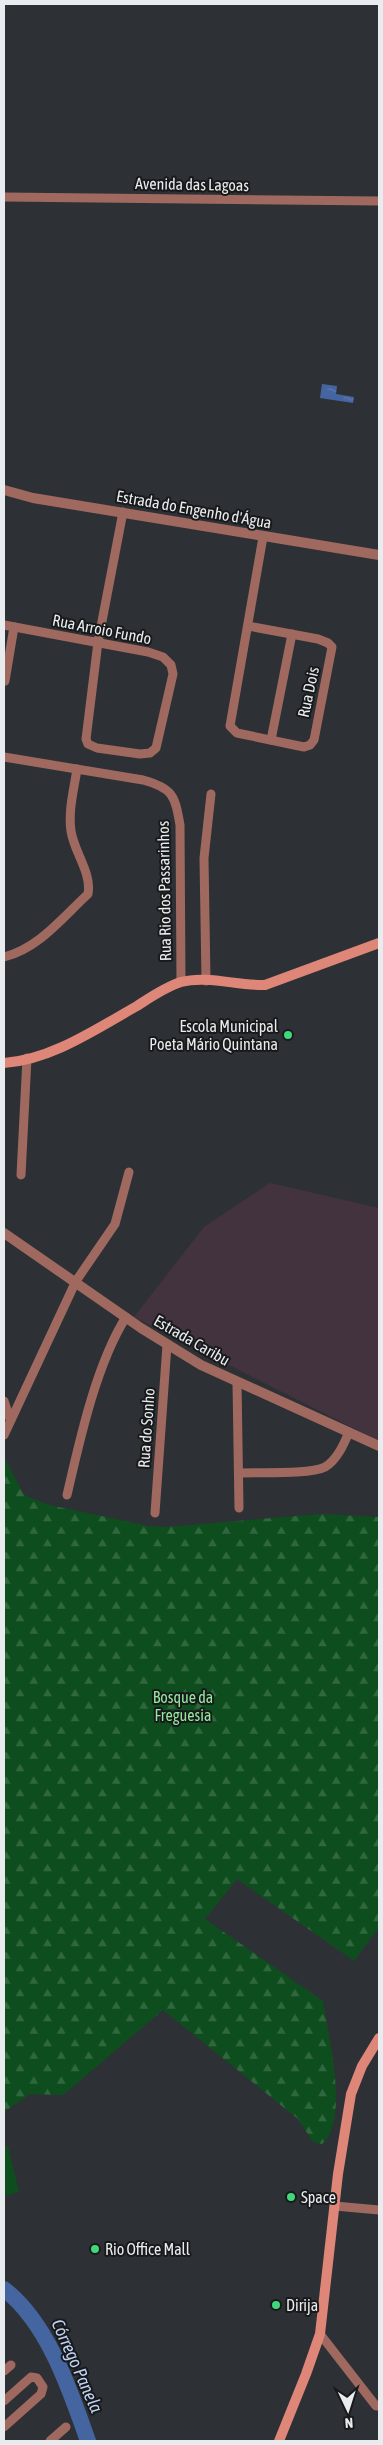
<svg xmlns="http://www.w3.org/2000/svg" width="383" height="2445" font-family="'Asap Condensed',sans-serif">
<defs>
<pattern id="forest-firs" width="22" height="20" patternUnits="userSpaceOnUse" patternTransform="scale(1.25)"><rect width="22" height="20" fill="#0e4d1d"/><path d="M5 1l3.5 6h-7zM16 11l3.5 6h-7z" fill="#31673e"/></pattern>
<pattern id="water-ripples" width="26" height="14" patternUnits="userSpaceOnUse" patternTransform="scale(1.25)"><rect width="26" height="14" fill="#4565a0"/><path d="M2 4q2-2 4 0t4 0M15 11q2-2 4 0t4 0" fill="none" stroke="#607bae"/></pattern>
</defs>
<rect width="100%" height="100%" fill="#2d3135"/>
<path fill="#42333f" d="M 270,1183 L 379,1208 L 379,1441 L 134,1317 L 204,1227 Z"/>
<path fill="#0e4d1d" d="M 8,2146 L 19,2192 L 4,2196 L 4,2147 Z"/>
<path fill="url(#forest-firs)" d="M 4,1457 L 24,1495 L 49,1505 L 149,1526 L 165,1527 L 321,1514 L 379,1517 L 379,1927 L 354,1961 L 237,1879 L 205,1919 L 323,2001 C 328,2034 350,2121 322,2144 L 313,2142 L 298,2119 L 163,2010 L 63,2095 L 30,2094 L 4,2112 Z"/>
<g fill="url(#water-ripples)">
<path d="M 322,384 L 337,386 L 336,394 L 354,397 L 353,403 L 320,398 Z"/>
<path d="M 73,2403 L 90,2441 L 85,2441 Z"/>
</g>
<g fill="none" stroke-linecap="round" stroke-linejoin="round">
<path stroke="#4565a0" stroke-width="16" d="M 4,2289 C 48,2323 70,2390 88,2441"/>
<g stroke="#a0695f" stroke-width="9">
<path d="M 4,197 L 379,201"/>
<path d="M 4,625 L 148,652 L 163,657 L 171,665 L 173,674 L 156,748 L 150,753 L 140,754 L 97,748 L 88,744 L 86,739 L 98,642 L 123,512"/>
<path d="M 248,626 L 318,639 L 328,643 L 332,647 L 314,740 L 310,745 L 304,747 L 237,733 L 230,726 L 263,537"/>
<path d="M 5,681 L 14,627"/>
<path d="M 271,740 L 292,634"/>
<path d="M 4,757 L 143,780 C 173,788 175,796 180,825 L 181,982"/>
<path d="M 4,957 C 39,948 62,918 88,894 C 92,873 74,852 71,831 C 68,811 74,789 77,769"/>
<path d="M 206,981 L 204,858 L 211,794"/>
<path d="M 21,1175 L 27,1058"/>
<path d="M 237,1383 L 239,1508"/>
<path d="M 4,1401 L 10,1419"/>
<path d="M 4,1435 L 76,1281 L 115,1224 L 129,1172"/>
<path d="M 239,1473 C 258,1472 310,1475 325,1467 C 337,1460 344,1444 349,1432"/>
<path d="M 67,1495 C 80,1439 96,1365 126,1317"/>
<path d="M 155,1513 L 167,1345"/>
<path d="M 335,2206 L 379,2210"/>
<path d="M 320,2334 L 376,2406 L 379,2406"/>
<path d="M 4,2371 L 11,2365"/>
<path d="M 4,2401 L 31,2377 L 37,2378 L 43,2387 L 41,2394 L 4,2427"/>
<path d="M 50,2441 L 66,2427"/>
</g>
<g stroke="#a0695f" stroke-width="10">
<path d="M 4,490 L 33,498 L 379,555"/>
<path d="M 4,1233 L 141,1328 L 201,1365 L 379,1446"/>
</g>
<g stroke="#de8778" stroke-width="10">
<path d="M 4,1063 C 51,1060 96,1029 137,1006 C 151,997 165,987 181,982 C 207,975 238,986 265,985 L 379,943"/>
<path d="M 279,2441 L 306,2374 L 320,2334 L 338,2174 L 351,2094 L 362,2066 L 379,2038"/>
</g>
</g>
<g fill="#41d77c" stroke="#17191a" stroke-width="2">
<circle cx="288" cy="1035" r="5"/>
<circle cx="291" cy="2197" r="5"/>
<circle cx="95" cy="2249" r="5"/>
<circle cx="276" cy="2305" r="5"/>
</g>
<g text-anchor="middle" stroke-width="4" stroke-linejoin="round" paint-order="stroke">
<g font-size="16" fill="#e9ecee" stroke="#17191a">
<text transform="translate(192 184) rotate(1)" y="6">Avenida das Lagoas</text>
<text transform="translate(194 509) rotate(10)" y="6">Estrada do Engenho d'Água</text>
<text transform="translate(102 629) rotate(11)" y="6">Rua Arroio Fundo</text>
<text transform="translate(308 692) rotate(-78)" y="6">Rua Dois</text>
<text transform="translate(164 891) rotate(-91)" y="6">Rua Rio dos Passarinhos</text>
<text transform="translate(192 1340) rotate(30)" y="6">Estrada Caribu</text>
<text transform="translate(146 1428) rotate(-86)" y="6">Rua do Sonho</text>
</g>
<g font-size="16" fill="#e9ecee" stroke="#17191a" text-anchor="start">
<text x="278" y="1032" text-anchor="end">Escola Municipal<tspan x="278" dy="18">Poeta Mário Quintana</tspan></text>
<text x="301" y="2203">Space</text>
<text x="105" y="2255">Rio Office Mall</text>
<text x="286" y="2311">Dirija</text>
</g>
<g font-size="16" fill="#94e89d" stroke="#17191a">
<text x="183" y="1703">Bosque da<tspan x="183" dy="18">Freguesia</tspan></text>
</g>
<g font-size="18" font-style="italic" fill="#bfd2f5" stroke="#17191a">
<text transform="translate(77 2366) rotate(66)" y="6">Córrego Panela</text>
</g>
</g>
<rect width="383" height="2445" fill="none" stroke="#e9ecee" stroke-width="10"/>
<g transform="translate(348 2410) rotate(176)" stroke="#17191a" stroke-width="4" paint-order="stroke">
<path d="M0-4L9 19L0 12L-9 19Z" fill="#e9ecee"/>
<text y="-8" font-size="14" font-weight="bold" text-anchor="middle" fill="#e9ecee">N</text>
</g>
</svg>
